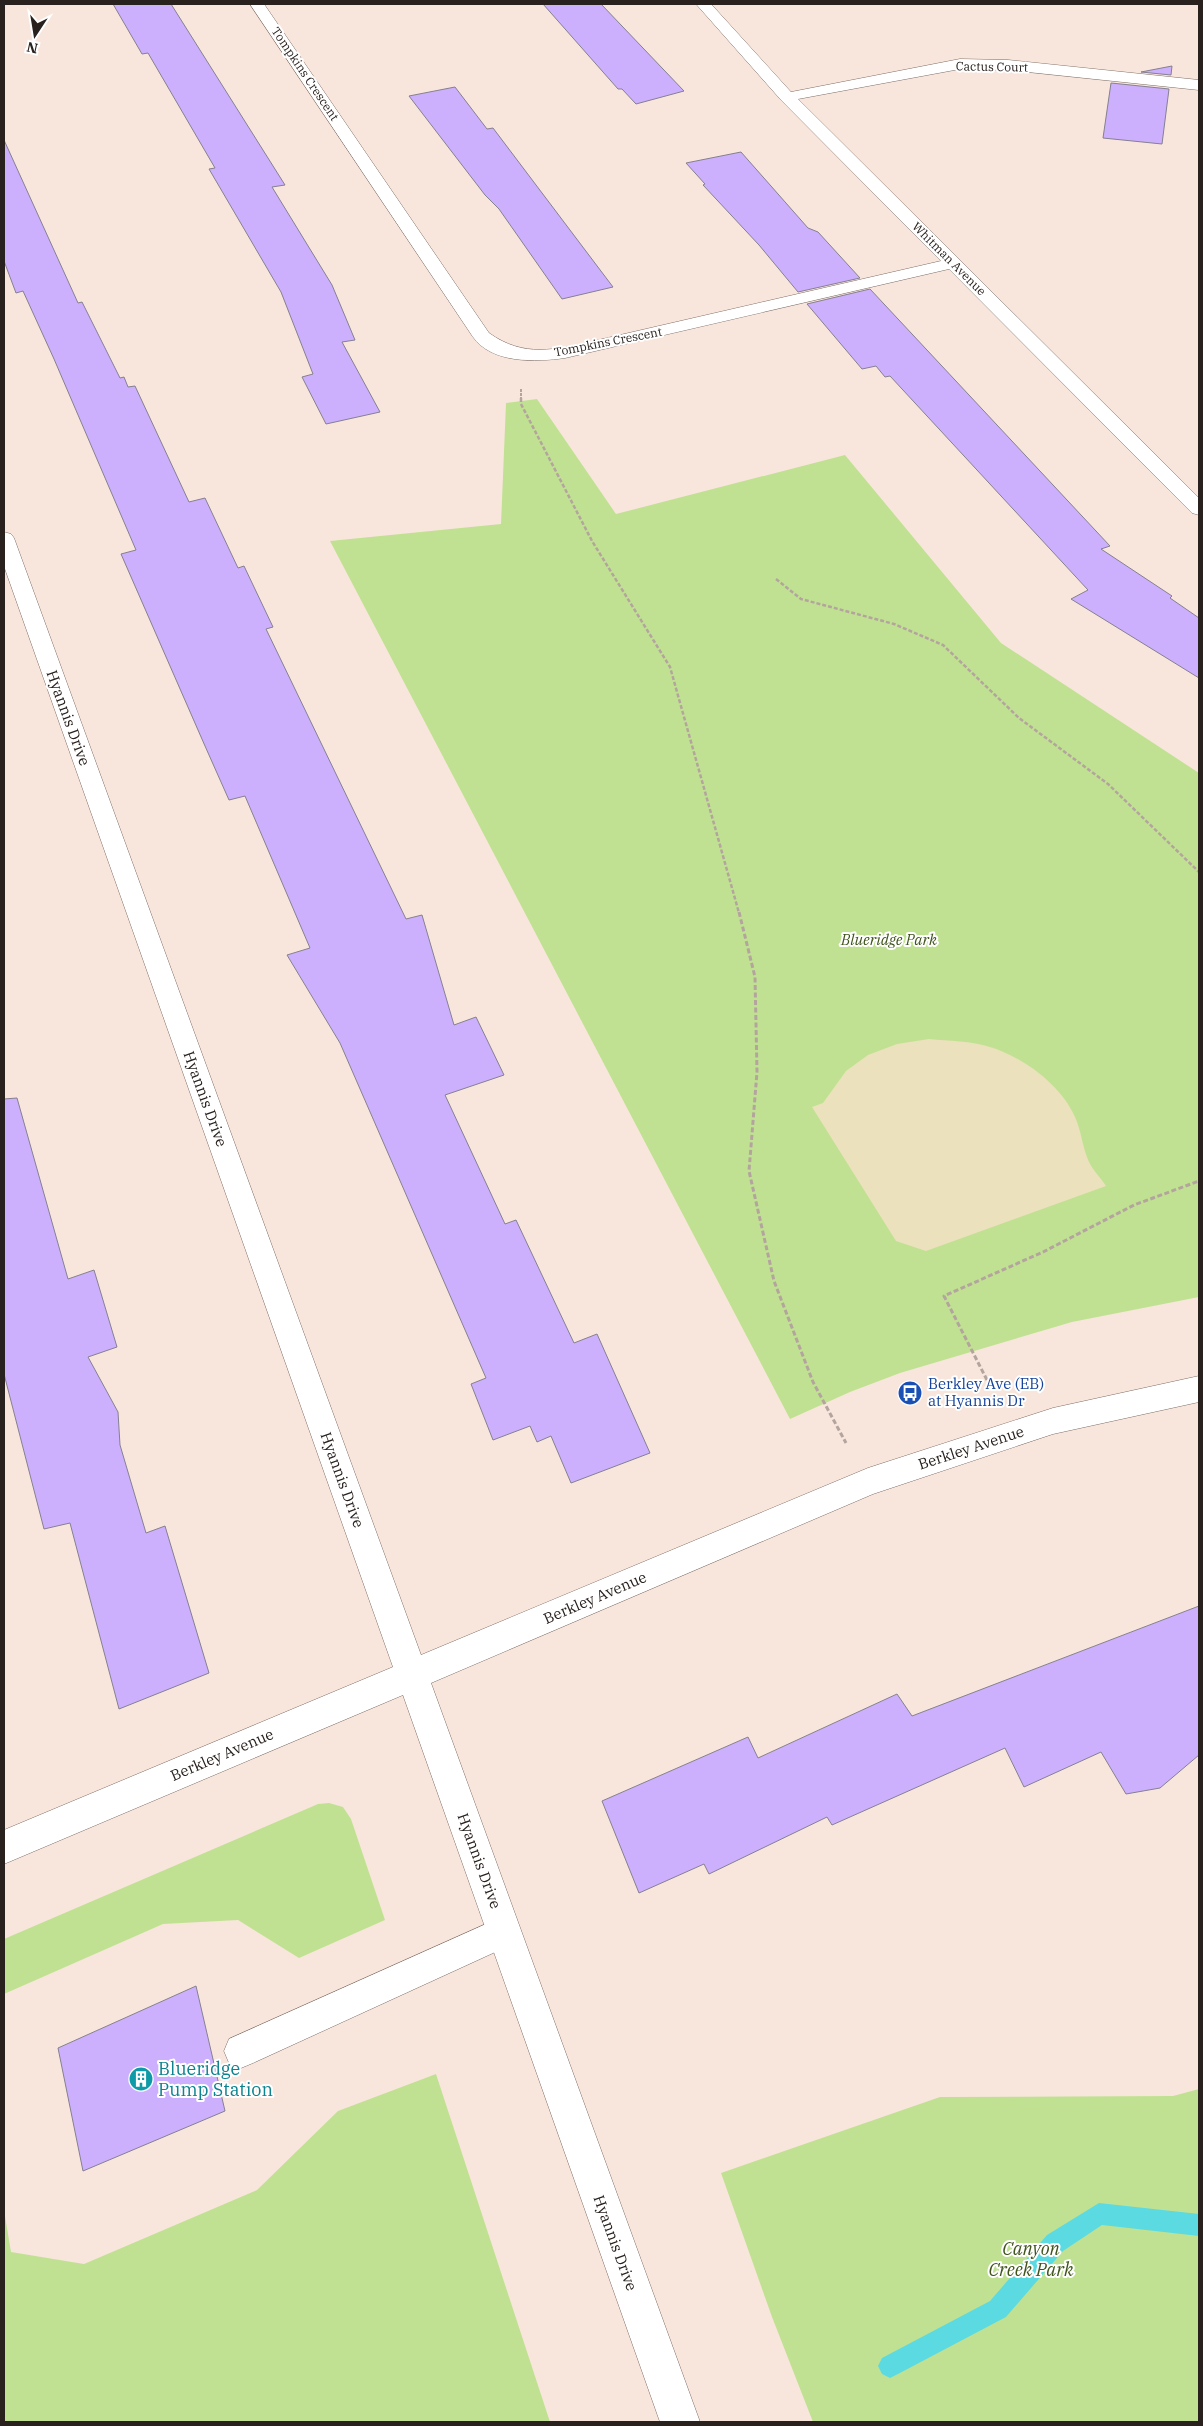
<svg xmlns="http://www.w3.org/2000/svg" width="1203" height="2426" font-family="'IBM Plex Serif',serif">
<rect width="100%" height="100%" fill="#f8e6dd"/>
<g fill="#c1e192">
<path d="M 537,399 L 616,514 L 845,455 L 1001,643 L 1199,773 L 1199,1297 L 1072,1322 L 900,1373 L 850,1392 L 790,1419 L 330,541 L 501,524 L 506,403 Z"/>
<path d="M 329,1803 L 343,1807 L 351,1819 L 385,1920 L 299,1958 L 238,1920 L 163,1924 L 4,1994 L 4,1939 L 318,1804 Z"/>
<path d="M 436,2074 L 550,2422 L 4,2422 L 4,2210 L 11,2252 L 84,2264 L 257,2190 L 338,2111 Z"/>
<path d="M 1199,2089 L 1199,2422 L 813,2422 L 772,2317 L 721,2173 L 940,2097 L 1173,2096 Z"/>
</g>
<path fill="#ebe1bc" d="M 929,1039 C 949,1041 971,1041 990,1047 C 1023,1057 1061,1085 1075,1117 C 1081,1130 1082,1144 1087,1157 C 1090,1167 1100,1177 1106,1186 L 926,1251 L 896,1241 L 812,1107 L 823,1103 L 846,1071 L 868,1055 L 897,1044 Z"/>
<g fill="none" stroke-linecap="round" stroke-linejoin="round">
<path fill="#5bdae2" fill-rule="evenodd" d="M 1099,2203 L 1199,2214 L 1199,2236 L 1102,2225 L 1063,2251 L 1006,2317 L 898,2374 L 890,2378 L 882,2374 L 878,2366 L 882,2358 L 990,2301 L 1047,2235 Z"/>
</g>
<g fill="#ccb0fe" stroke="#85808f">
<path d="M 113,4 L 171,4 L 285,185 L 272,187 L 332,285 L 355,340 L 342,342 L 380,412 L 326,424 L 302,377 L 313,374 L 281,292 L 209,169 L 215,168 L 148,53 L 142,54 Z"/>
<path d="M 543,4 L 601,4 L 684,91 L 636,104 L 622,89 L 618,89 Z"/>
<path d="M 1172,66 L 1171,75 L 1141,72 Z"/>
<path d="M 1111,83 L 1169,89 L 1162,144 L 1103,138 Z"/>
<path d="M 455,87 L 487,129 L 493,128 L 613,287 L 562,299 L 499,209 L 485,195 L 409,96 Z"/>
<path d="M 4,140 L 78,303 L 82,302 L 120,378 L 124,377 L 128,387 L 135,386 L 189,502 L 205,498 L 238,568 L 244,566 L 273,627 L 266,629 L 406,919 L 422,915 L 454,1025 L 476,1017 L 504,1075 L 445,1095 L 505,1224 L 516,1220 L 574,1343 L 597,1334 L 650,1453 L 571,1483 L 551,1436 L 537,1442 L 530,1426 L 493,1440 L 471,1384 L 486,1378 L 340,1043 L 287,955 L 310,948 L 245,796 L 229,800 L 205,746 L 121,554 L 136,550 L 54,359 L 23,291 L 16,293 L 4,261 Z"/>
<path d="M 741,152 L 808,228 L 818,232 L 860,278 L 798,292 L 759,245 L 703,185 L 705,184 L 686,163 Z"/>
<path d="M 870,289 L 1110,546 L 1101,549 L 1172,596 L 1170,598 L 1199,618 L 1199,678 L 1071,599 L 1088,590 L 890,376 L 885,377 L 876,366 L 862,369 L 807,304 Z"/>
<path d="M 17,1098 L 68,1279 L 94,1270 L 117,1347 L 88,1357 L 118,1412 L 120,1445 L 146,1533 L 165,1526 L 209,1673 L 119,1709 L 70,1523 L 44,1529 L 4,1374 L 4,1099 Z"/>
<path d="M 1199,1606 L 1199,1755 L 1160,1788 L 1126,1794 L 1101,1752 L 1024,1787 L 1005,1748 L 832,1825 L 827,1817 L 709,1874 L 704,1864 L 639,1893 L 602,1801 L 748,1737 L 758,1758 L 897,1694 L 912,1716 Z"/>
<path d="M 196,1986 L 225,2111 L 83,2171 L 58,2048 Z"/>
</g>
<g fill="none" stroke-linecap="round" stroke-linejoin="round">
<defs>
<path id="lane" d="M 504,1916 L 515,1921 L 520,1932 L 515,1943 L 253,2063 L 241,2068 L 229,2063 L 224,2051 L 229,2039 Z"/>
<g id="street">
<path d="M 250,4 L 264,4 L 489,333 C 524,358 555,350 594,341 L 941,261 L 781,100 L 696,4 L 711,4 L 791,92 L 960,59 L 1008,60 L 1199,80 L 1199,90 L 1008,70 L 960,69 L 798,99 L 1199,498 L 1199,515 L 1192,513 L 949,269 L 565,358 C 536,362 492,364 473,337 Z"/>
<path d="M 4,532 L 11,534 L 14,538 L 421,1655 L 868,1468 L 1053,1408 L 1199,1376 L 1199,1402 L 1053,1434 L 873,1494 L 431,1683 L 700,2422 L 660,2422 L 403,1695 L 4,1864 L 4,1830 L 393,1667 L 4,566 Z"/>
</g>
</defs>
<use href="#lane" stroke="#7e6e66" stroke-width="1"/>
<use href="#street" stroke="#7e6e66" stroke-width="1"/>
<path stroke="#b3a59e" stroke-width="2" stroke-dasharray="3 1" stroke-linecap="butt" d="M 521,389 L 521,399"/>
<g stroke="#b3a59e" stroke-width="2.5" stroke-dasharray="4 2" stroke-linecap="butt">
<path d="M 521,398 L 521,404 L 592,541 L 670,667 L 739,913"/>
<path d="M 776,579 L 801,599 L 894,624 L 943,645 L 1019,718 L 1108,784 L 1199,872"/>
</g>
<g stroke="#b3a59e" stroke-width="3" stroke-dasharray="5 2.5" stroke-linecap="butt">
<path d="M 739,912 L 755,977 L 757,1072 L 749,1171 L 774,1281 L 813,1382 L 846,1443"/>
<path d="M 987,1380 L 944,1296 L 1043,1252 L 1134,1205 L 1199,1181"/>
</g>
<use href="#lane" fill="#fff" fill-rule="evenodd"/>
<use href="#street" fill="#fff" fill-rule="evenodd"/>
</g>
<defs>
<symbol id="bus-disc" viewBox="-11 -11 22 22"><circle r="9.5" fill="#1a4fb4" stroke="#fff"/><path d="M-5-6H5V4H4V6H2V4H-2V6H-4V4H-5ZM-3.5-4V0h7V-4ZM-3.5 1.2v1.5H-2V1.2ZM2 1.2v1.5H3.5V1.2Z" fill="#fff"/></symbol>
<symbol id="building-disc" viewBox="-11 -11 22 22"><circle r="9.5" fill="#0f9aa8" stroke="#fff"/><path d="M-4-6H4V6H1V3H-1V6H-4ZM-2.5-4.3h1.7v1.8h-1.7ZM.8-4.3h1.7v1.8H.8ZM-2.5-1h1.7V.8h-1.7ZM.8-1h1.7V.8H.8Z" fill="#fff"/></symbol>
</defs>
<g fill-rule="evenodd">
<use href="#bus-disc" x="896" y="1379" width="28" height="28"/>
<use href="#building-disc" x="127" y="2065" width="28" height="28"/>
</g>
<g text-anchor="middle" stroke-width="4" stroke-linejoin="round" paint-order="stroke">
<g font-size="12" fill="#28211e" stroke="#fff">
<text transform="translate(992 67) rotate(1)" y="4">Cactus Court</text>
<text transform="translate(305 74) rotate(56)" y="4">Tompkins Crescent</text>
<text transform="translate(949 259) rotate(45)" y="4">Whitman Avenue</text>
<text transform="translate(608 342) rotate(-11)" y="4">Tompkins Crescent</text>
</g>
<g font-size="15" fill="#28211e" stroke="#fff">
<text transform="translate(68 718) rotate(70)" y="5">Hyannis Drive</text>
<text transform="translate(205 1099) rotate(70)" y="5">Hyannis Drive</text>
<text transform="translate(971 1448) rotate(-18)" y="5">Berkley Avenue</text>
<text transform="translate(342 1480) rotate(70)" y="5">Hyannis Drive</text>
<text transform="translate(595 1598) rotate(-23)" y="5">Berkley Avenue</text>
<text transform="translate(222 1755) rotate(-23)" y="5">Berkley Avenue</text>
<text transform="translate(479 1861) rotate(70)" y="5">Hyannis Drive</text>
<text transform="translate(615 2243) rotate(70)" y="5">Hyannis Drive</text>
</g>
<g font-size="15" font-style="italic" fill="#3f531b" stroke="#fff">
<text x="889" y="945">Blueridge Park</text>
</g>
<g font-size="15" fill="#164399" stroke="#fff" text-anchor="start">
<text x="928" y="1389">Berkley Ave (EB)<tspan x="928" dy="17">at Hyannis Dr</tspan></text>
</g>
<g font-size="18" fill="#0d838f" stroke="#fff" text-anchor="start">
<text x="158" y="2075">Blueridge<tspan x="158" dy="21">Pump Station</tspan></text>
</g>
<g font-size="18" font-style="italic" fill="#3f531b" stroke="#fff">
<text x="1031" y="2255">Canyon<tspan x="1031" dy="21">Creek Park</tspan></text>
</g>
</g>
<rect width="1203" height="2426" fill="none" stroke="#28211e" stroke-width="10"/>
<g transform="translate(35 35) rotate(192)" stroke="#ffffff" stroke-width="4" paint-order="stroke">
<path d="M0-4L9 19L0 12L-9 19Z" fill="#28211e"/>
<text y="-8" font-size="14" font-weight="bold" text-anchor="middle" fill="#28211e">N</text>
</g>
</svg>
